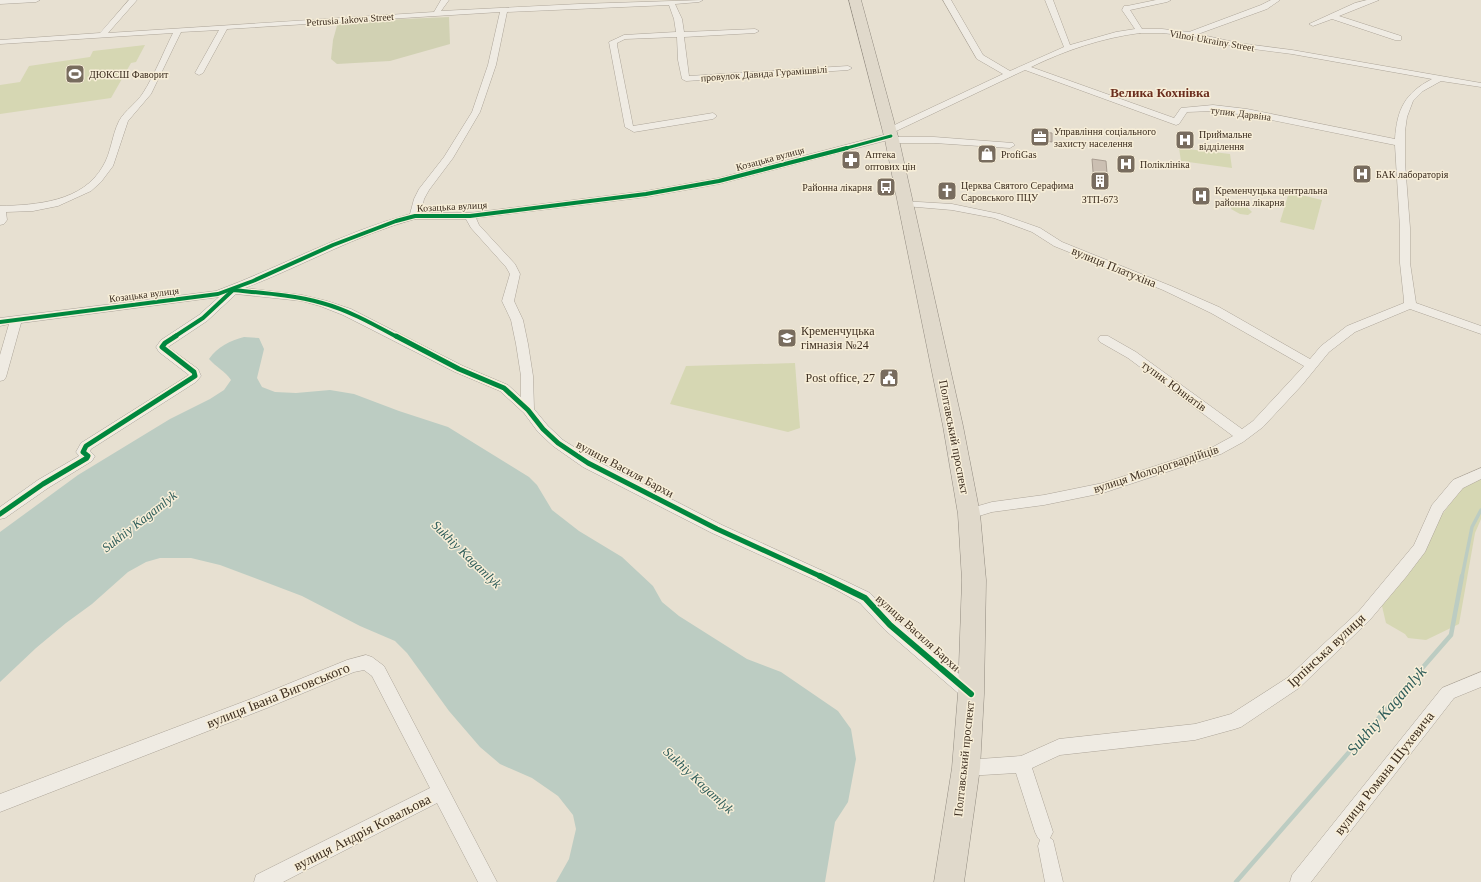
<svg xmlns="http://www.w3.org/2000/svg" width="1481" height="882" font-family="Georgia,serif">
<rect width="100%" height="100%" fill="#e7e0d1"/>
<g fill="#d6d7b3">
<path d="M 145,45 L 136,62 L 131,63 L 111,98 L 0,114 L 0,85 L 20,82 L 29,66 L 90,57 L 93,51 Z"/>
<path d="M 1179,148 L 1230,154 L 1232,168 L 1181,161 Z"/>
<path d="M 1289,192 L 1322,200 L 1314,230 L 1280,222 Z"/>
<path d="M 1234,204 L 1246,206 L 1252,212 L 1248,215 L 1240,214 L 1231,209 L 1232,205 Z"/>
<path d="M 795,363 L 800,428 L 788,432 L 670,404 L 686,366 Z"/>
<path d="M 1481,478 L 1481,519 L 1475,533 L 1459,624 L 1426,640 L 1408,638 L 1405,634 L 1386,623 L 1381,602 L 1404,579 L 1426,550 L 1438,520 L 1462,488 Z"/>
</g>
<path fill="#d1d1b3" d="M 449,17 L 450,44 L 390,61 L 337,64 L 331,59 L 333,40 L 338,22 Z"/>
<path fill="#bcccc2" d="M 244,337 L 259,338 L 264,349 L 257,378 L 262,387 L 275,392 L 296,393 L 330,390 L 354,394 L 399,411 L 448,427 L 529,477 L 537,485 L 552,510 L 579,531 L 622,557 L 653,586 L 662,602 L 679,616 L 747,659 L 781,672 L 838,711 L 851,729 L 856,759 L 848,802 L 835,822 L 825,882 L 556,882 L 569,859 L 576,829 L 573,815 L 558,796 L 532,778 L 500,764 L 480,747 L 449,711 L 407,653 L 395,641 L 360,626 L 302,596 L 220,565 L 191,558 L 160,558 L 146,562 L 128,572 L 92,604 L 66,623 L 36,648 L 0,682 L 0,532 L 78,475 L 170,419 L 210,399 L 224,390 L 231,380 C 225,371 216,367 209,359 C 218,346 230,341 244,337 Z"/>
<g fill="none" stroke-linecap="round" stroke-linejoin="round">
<path stroke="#bcccc2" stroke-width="3.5" d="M 1462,577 L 1472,527 L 1481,510"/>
<path stroke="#bcccc2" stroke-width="4.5" d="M 1236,882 L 1451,635 L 1462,576"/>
</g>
<g fill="#cbbfb2" stroke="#a89c90">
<path d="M 1040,132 L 1052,133 L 1052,142 L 1040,140 Z"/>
<path d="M 1092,159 L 1106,161 L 1108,185 L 1094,184 Z"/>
</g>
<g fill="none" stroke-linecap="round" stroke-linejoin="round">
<defs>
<g id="minor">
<path d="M 0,0 L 40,0 L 36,2 L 0,4 Z"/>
<path d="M 129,0 L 137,0 L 108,33 L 434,12 L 441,0 L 449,0 L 441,11 L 579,4 L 703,0 L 699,2 L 675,4 L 682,19 L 684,32 L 755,29 L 759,31 L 755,33 L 684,37 L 689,76 L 848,66 L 852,68 L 848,70 L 686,81 L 682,79 L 678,60 L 677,37 L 625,39 L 617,43 L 617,45 L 633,126 L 713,113 L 717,116 L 713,119 L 634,132 L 625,127 L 609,42 L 624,35 L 676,32 L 674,19 L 669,5 L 507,12 L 496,65 L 480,112 L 453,158 L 429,190 L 424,199 L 421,213 L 470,213 L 646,191 L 719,178 L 891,133 L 894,134 L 895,137 L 934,137 L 1013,143 L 1015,145 L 1010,148 L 934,143 L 892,143 L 889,142 L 888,140 L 719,184 L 646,197 L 476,218 L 479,225 L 515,264 L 520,274 L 514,301 L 523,320 L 528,344 L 533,376 L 534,409 L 548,426 L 563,440 L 593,459 L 722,525 L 845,581 L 870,593 L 895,620 L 977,689 L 979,694 L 977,699 L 971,702 L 965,699 L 885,630 L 860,603 L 835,589 L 712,533 L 583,467 L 553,446 L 538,432 L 524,413 L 500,391 L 455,372 L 343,315 L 320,306 L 302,301 L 236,294 L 207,321 L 168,347 L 198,369 L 201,376 L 196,382 L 91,449 L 90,451 L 95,456 L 92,461 L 48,488 L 5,518 L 0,519 L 0,507 L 38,480 L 79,456 L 76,452 L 81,443 L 189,375 L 159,352 L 156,347 L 161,340 L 199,315 L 219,297 L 21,323 L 6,377 L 4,380 L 0,381 L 0,355 L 9,324 L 0,326 L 0,318 L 216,291 C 281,267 343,232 410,214 L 414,199 L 419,189 L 444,157 L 472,112 L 488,65 L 500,12 L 227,29 L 203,73 L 199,75 L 195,73 L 219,30 L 181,32 L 151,94 L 128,121 L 113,166 L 101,182 L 91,191 L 58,206 L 33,211 L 6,212 L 7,220 L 4,224 L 0,225 L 0,206 C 36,205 83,202 103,166 C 111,153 112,135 119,121 C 125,110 137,103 143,93 C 154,76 164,51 173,33 L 0,44 L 0,40 L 100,33 ZM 415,219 L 466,219 L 471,228 L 506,267 L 510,274 L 502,301 L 511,320 L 516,344 L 521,376 L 521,397 L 508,385 L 463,366 L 351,309 L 327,301 L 302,295 L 245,288 C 302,266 356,235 415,219 Z"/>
<path d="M 943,0 L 951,0 L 983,55 L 1010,71 L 1064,47 L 1045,0 L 1053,0 L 1070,45 L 1116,32 L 1135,29 L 1122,10 L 1124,6 L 1127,6 L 1156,0 L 1171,0 L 1167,2 L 1130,10 L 1142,29 L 1162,29 L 1189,32 L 1261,5 L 1271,0 L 1280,0 L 1267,9 L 1198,34 L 1238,43 L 1292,50 L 1481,83 L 1481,87 L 1441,81 L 1423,91 L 1413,101 L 1407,117 L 1405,131 L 1405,163 L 1410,228 L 1410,263 L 1416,303 L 1481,326 L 1481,334 L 1410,309 L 1355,332 L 1329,352 L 1302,385 L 1263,427 L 1243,442 L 1221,454 L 1103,493 L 1044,505 L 992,512 L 969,519 L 964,518 L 962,514 L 964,510 L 992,502 L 1044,495 L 1103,483 L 1211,448 L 1233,436 L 1128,358 L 1100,342 L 1098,339 L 1100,336 L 1108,336 L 1136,352 L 1242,429 L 1253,421 L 1304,366 L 1211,313 L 1163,290 L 1054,246 L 1032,232 L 994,218 L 952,210 L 905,206 L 900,203 L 902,201 L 952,204 L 1000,214 L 1040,228 L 1062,242 L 1171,286 L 1219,307 L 1310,359 L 1321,346 L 1347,326 L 1404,303 L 1404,300 L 1400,263 L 1400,228 L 1395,145 L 1247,115 L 1213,111 L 1187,112 L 1179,124 L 1176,125 L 1025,70 L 892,133 L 886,133 L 885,131 L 886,129 L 1003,74 L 977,59 ZM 1140,33 L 1162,33 L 1190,36 L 1238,47 L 1292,54 L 1432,79 C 1405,93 1397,109 1395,139 L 1247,109 L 1213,105 L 1181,108 L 1174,118 L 1031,67 C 1066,50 1102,38 1140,33 Z"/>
<path d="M 1367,0 L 1379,0 L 1339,16 L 1401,36 L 1401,40 L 1395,40 L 1332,19 L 1313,26 L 1309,24 L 1355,3 Z"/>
<path d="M 1481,468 L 1481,479 L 1463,488 L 1443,512 L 1425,552 L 1406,577 L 1369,621 L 1299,688 L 1241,727 L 1235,729 L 1195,740 L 1060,755 L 1032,768 L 1053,832 L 1050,838 L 1053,840 L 1063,882 L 1045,882 L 1038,846 L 1040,840 L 1038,838 L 1035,832 L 1016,773 L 966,776 L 960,774 L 957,768 L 960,762 L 966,760 L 1021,756 L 1059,739 L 1195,724 L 1231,714 L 1287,678 L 1359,611 L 1414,545 L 1432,505 L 1453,480 Z"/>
<path d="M 366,655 L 372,657 L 384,666 L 497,882 L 478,882 L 437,803 L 283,882 L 254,882 L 256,875 L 430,788 L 372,676 L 364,670 L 354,672 L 267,708 L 0,812 L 0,794 L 256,697 L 347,660 Z"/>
<path d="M 1481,672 L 1481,687 L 1454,698 L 1311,882 L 1290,882 L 1292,875 L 1442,688 Z"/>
</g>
<path id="trunk" d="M 849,0 L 861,0 L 899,140 L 963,426 L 980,514 L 986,580 L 984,694 L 980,768 L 964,882 L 934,882 L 952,768 L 958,694 L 962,580 L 958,514 L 943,426 L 885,140 Z"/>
</defs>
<use href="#minor" stroke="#ada599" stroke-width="1"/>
<use href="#trunk" stroke="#928b80" stroke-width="1"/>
<use href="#minor" fill="#efebe3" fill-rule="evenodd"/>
<use href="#trunk" fill="#e0d9cb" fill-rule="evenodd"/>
<defs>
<path id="cycleway-far3" d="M 843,149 L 891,136"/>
<g id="cycleway-far2">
<path d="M 0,322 L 218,294 L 253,281 L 333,245 L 396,221 L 415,216 L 470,216 L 646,194 L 719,181 L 847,148"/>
<path d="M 174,337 L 203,318 L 233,290 C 262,293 293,295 322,303 C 348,310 373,324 397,337"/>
</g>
<g id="cycleway-far1">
<path d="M 396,336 L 459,369 L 504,388 L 528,410 L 543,429 L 558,443 L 588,463 L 717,529 L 822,577"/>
<path d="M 0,514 L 43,484 L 87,458 L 88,456 L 83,452 L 86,446 L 195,376 L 194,372 L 162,347 L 165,343 L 176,336"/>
</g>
<path id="cycleway" d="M 820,576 L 865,598 L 890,625 L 971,694"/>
</defs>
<use href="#cycleway-far3" stroke="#f7eed8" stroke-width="4.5"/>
<use href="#cycleway-far2" stroke="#f7eed8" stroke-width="6"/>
<use href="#cycleway-far1" stroke="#f7eed8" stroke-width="8"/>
<use href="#cycleway" stroke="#f7eed8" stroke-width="9"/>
<use href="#cycleway-far3" stroke="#00873e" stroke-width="3"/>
<use href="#cycleway-far2" stroke="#00873e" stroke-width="4"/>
<use href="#cycleway-far1" stroke="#00873e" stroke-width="5"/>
<use href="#cycleway" stroke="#00873e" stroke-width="6"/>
</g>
<defs>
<symbol id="stadium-square" viewBox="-11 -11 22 22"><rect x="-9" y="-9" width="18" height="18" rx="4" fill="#786c5e" stroke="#f7eed8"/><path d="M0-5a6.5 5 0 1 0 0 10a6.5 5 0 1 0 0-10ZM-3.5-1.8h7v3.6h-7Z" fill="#fff"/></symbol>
<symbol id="office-square" viewBox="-11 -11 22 22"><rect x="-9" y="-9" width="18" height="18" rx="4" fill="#786c5e" stroke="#f7eed8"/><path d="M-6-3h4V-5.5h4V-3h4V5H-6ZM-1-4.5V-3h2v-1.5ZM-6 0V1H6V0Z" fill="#fff"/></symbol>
<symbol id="hospital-square" viewBox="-11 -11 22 22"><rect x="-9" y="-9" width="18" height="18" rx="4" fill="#786c5e" stroke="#f7eed8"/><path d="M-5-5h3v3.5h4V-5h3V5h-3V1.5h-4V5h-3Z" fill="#fff"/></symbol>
<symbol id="shop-square" viewBox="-11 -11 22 22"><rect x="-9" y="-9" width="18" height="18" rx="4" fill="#786c5e" stroke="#f7eed8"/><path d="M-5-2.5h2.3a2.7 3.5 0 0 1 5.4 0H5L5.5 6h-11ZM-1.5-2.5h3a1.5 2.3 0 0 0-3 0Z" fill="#fff"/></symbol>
<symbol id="pharmacy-square" viewBox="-11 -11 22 22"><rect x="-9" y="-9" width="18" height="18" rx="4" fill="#786c5e" stroke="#f7eed8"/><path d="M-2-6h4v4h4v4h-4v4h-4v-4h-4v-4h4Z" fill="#fff"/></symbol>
<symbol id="building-square" viewBox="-11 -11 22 22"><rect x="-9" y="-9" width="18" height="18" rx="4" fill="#786c5e" stroke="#f7eed8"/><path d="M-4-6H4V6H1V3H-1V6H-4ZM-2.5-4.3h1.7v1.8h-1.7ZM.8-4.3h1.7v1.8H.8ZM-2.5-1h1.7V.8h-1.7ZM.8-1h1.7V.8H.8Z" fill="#fff"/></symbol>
<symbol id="bus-square" viewBox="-11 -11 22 22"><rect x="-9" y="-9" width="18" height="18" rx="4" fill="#786c5e" stroke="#f7eed8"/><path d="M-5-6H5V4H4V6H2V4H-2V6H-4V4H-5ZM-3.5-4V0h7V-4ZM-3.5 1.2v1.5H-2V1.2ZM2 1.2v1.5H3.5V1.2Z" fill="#fff"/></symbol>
<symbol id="church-square" viewBox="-11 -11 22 22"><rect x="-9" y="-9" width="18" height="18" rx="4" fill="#786c5e" stroke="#f7eed8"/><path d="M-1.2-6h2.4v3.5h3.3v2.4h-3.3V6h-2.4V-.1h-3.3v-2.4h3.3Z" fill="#fff"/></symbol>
<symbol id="school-square" viewBox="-11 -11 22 22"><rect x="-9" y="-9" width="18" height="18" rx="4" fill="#786c5e" stroke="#f7eed8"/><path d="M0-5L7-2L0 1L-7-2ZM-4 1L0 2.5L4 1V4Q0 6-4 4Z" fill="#fff"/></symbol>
<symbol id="civic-square" viewBox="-11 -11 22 22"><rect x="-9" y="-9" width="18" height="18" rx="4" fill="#786c5e" stroke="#f7eed8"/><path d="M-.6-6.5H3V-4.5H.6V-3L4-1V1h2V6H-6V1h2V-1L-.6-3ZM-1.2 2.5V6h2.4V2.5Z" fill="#fff"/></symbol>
</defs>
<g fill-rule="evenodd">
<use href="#stadium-square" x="64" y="63" width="22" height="22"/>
<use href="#office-square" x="1029" y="126" width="22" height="22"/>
<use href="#hospital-square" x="1174" y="129" width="22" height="22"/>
<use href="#shop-square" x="976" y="143" width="22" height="22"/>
<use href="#pharmacy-square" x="840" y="149" width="22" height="22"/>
<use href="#hospital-square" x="1115" y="153" width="22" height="22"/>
<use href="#hospital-square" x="1351" y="163" width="22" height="22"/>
<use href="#building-square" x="1089" y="170" width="22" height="22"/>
<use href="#bus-square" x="875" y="176" width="22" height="22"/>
<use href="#church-square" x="936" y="180" width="22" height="22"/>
<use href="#hospital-square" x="1190" y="185" width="22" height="22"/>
<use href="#school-square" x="776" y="327" width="22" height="22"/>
<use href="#civic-square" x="878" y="367" width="22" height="22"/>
</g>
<g text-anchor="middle" stroke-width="3" stroke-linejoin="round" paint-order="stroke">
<g font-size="10" fill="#3d2e20" stroke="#f7eed8">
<text transform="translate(350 19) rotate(-4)" y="4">Petrusia Iakova Street</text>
<text transform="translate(1212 40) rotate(10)" y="4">Vilnoi Ukrainy Street</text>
<text transform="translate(764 73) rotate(-4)" y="4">провулок Давида Гурамішвілі</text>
<text transform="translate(1241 113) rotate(7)" y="4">тупик Дарвіна</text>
<text transform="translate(770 158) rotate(-15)" y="4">Козацька вулиця</text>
<text transform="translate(452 206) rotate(-3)" y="4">Козацька вулиця</text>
<text transform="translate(144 294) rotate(-7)" y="4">Козацька вулиця</text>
</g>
<g font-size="10" fill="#3d2e20" stroke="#f7eed8" text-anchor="start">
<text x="89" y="78">ДЮКСШ Фаворит</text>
<text x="1054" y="135">Управління соціального<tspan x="1054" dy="12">захисту населення</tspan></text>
<text x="1199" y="138">Приймальне<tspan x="1199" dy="12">відділення</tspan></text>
<text x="865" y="158">Аптека<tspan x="865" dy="12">оптових цін</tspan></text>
<text x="1001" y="158">ProfiGas</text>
<text x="1140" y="168">Поліклініка</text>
<text x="1376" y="178">БАК лабораторія</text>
<text x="961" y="189">Церква Святого Серафима<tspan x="961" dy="12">Саровського ПЦУ</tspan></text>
<text x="872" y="191" text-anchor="end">Районна лікарня</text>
<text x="1215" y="194">Кременчуцька центральна<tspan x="1215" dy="12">районна лікарня</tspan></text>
<text x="1100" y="203" text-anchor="middle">ЗТП-673</text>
</g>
<g font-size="12" fill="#3d2e20" stroke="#f7eed8">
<text transform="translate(1114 267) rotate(22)" y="4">вулиця Платухіна</text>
<text transform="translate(1174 386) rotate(36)" y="4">тупик Юннатів</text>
<text transform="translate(954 437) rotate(79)" y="4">Полтавський проспект</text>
<text transform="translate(625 469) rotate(28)" y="4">вулиця Василя Бархи</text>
<text transform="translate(1156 469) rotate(-18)" y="4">вулиця Молодогвардійців</text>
<text transform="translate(918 633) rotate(42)" y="4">вулиця Василя Бархи</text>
<text transform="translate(964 759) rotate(-84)" y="4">Полтавський проспект</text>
</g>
<g font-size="12" fill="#3d2e20" stroke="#f7eed8" text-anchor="start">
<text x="801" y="335">Кременчуцька<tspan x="801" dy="14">гімназія №24</tspan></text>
<text x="875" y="382" text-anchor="end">Post office, 27</text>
</g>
<g font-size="13" font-weight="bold" fill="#6b2e1e" stroke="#f7eed8">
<text x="1160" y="97">Велика Кохнівка</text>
</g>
<g font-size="13" font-style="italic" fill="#2f5d5a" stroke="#f7eed8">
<text transform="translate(139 521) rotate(-38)" y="5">Sukhiy Kagamlyk</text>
<text transform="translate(467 554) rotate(44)" y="5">Sukhiy Kagamlyk</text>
<text transform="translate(699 780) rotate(43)" y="5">Sukhiy Kagamlyk</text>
</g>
<g font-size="14" fill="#3d2e20" stroke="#f7eed8">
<text transform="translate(1326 650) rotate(-43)" y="5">Ірпінська вулиця</text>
<text transform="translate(278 695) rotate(-22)" y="5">вулиця Івана Виговського</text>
<text transform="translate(1384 773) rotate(-52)" y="5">вулиця Романа Шухевича</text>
<text transform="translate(362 832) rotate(-27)" y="5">вулиця Андрія Ковальова</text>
</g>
<g font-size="16" font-style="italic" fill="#2f5d5a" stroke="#f7eed8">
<text transform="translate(1386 710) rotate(-49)" y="6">Sukhiy Kagamlyk</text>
</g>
</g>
</svg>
